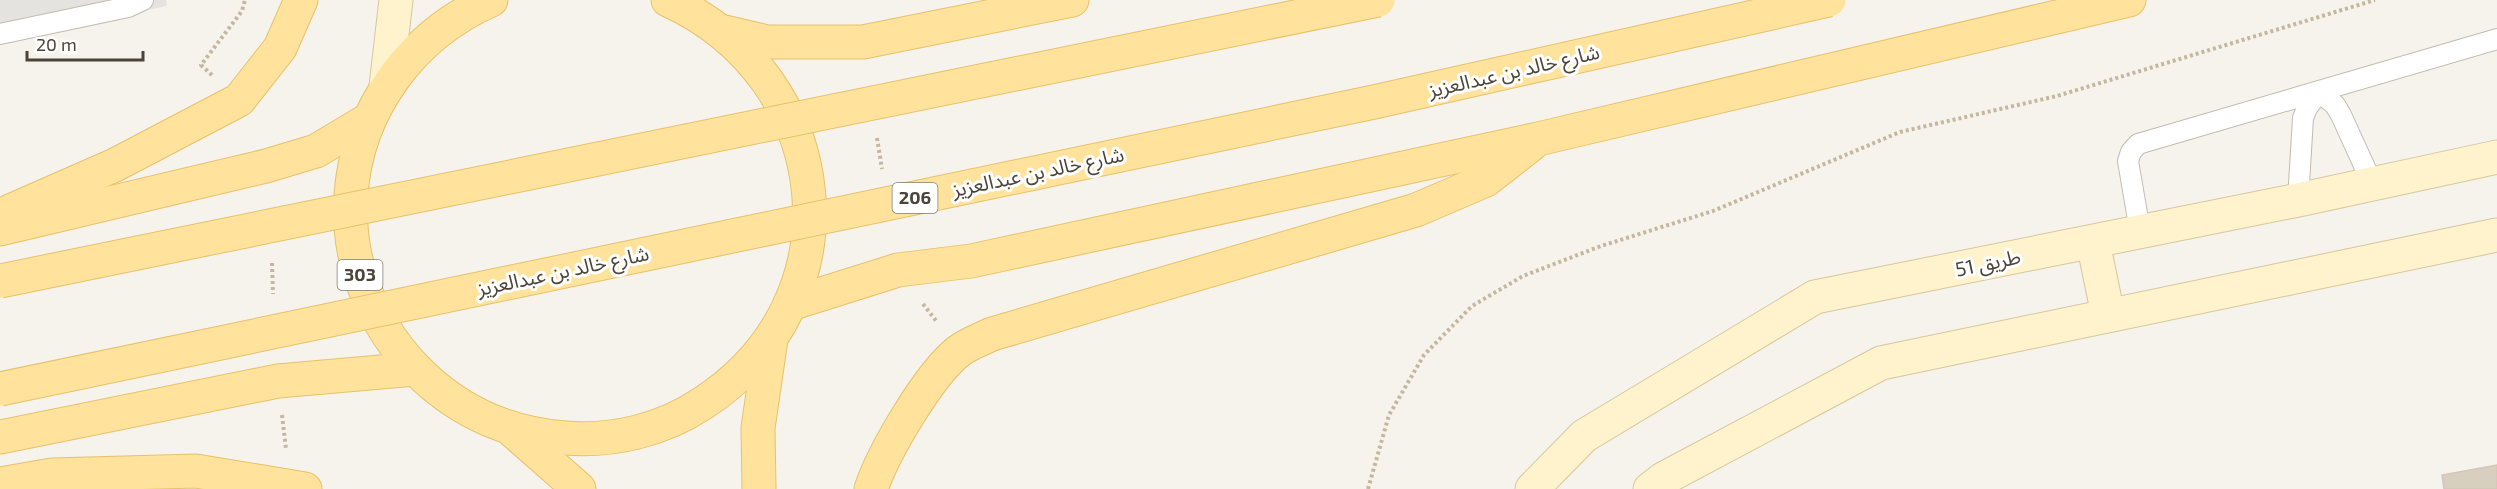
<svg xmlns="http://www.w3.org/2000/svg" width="2497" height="489" font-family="'Exo 2','Noto Sans Arabic',sans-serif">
<rect width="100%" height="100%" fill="#f6f3ec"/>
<path fill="#e5e3e0" d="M 0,0 L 166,0 L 167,6 L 0,40 Z"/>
<path fill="#d8cfc1" stroke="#d3c7b4" stroke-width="1.5" d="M 2497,465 L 2497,489 L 2444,489 L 2442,475 Z"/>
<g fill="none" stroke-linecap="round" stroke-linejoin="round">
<defs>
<g id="lane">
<path d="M 0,34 L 128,7 L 143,0"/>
<path d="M 2319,92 L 2335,105 L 2341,115 L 2372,183"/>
<path d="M 2298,200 L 2303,118 L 2307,108 L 2319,92"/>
<path d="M 2140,231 L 2128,161 L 2131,152 L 2138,144 L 2497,39"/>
</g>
<g id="secondary">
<path d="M 386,86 L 396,0"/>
<path d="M 2093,242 L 2108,315"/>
<path d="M 1532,489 L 1584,436 L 1815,297 L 2298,200 L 2497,157"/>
<path d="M 1650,489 L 1663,479 L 1881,363 L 2497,235"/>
</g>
<g id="primary">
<path d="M 491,0 C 413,34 357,108 351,195 C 346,263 374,330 423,376 C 462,413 511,434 565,438 C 613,442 663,430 703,403 C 862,300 837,77 668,0"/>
<path d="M 725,32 L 767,42 L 863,42 L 1072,0"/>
<path d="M 10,211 L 115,165 L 239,100 L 280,48 L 301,0"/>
<path d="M 0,229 L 266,166 L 316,151 L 368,120"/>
<path d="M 790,304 L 898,270 L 971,261 L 1538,139 L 2129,0"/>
<path d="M 513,431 L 579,489"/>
<path d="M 0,437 L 278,381 L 415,369"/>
<path d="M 0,484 L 52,475 L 196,471 L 305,489"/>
<path d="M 759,489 L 758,428 L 771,339"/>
<path d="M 871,489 C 883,453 929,374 959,351 C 968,344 982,339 992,334 L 1416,210 L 1486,180 L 1532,144"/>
</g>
</defs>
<use href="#lane" stroke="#c2bbae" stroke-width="22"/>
<use href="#secondary" stroke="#d6c79b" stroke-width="35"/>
<use href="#primary" stroke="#e6c16a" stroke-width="35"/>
<g stroke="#c4b79f" stroke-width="4" stroke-dasharray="3 3" stroke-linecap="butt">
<path d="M 212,75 L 201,65 L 242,11 L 245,0"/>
<path d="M 877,138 L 882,169"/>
<path d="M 272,263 L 273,294"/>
<path d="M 923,304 L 937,322"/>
<path d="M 282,415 L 286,449"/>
<path d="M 1368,489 L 1389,415 L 1424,355 L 1472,306 L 1523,276 L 1601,246 L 1713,211 L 1900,132 L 2057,96 L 2375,0"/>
</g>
<use href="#lane" stroke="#fff" stroke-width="20"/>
<use href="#secondary" stroke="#fff3cd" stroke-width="33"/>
<use href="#primary" stroke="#ffe39c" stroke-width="33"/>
<defs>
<g id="primary-bridge">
<path d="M 0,281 L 1378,0"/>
<path d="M 0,389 L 1374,102 L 1829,0"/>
</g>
</defs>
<use href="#primary-bridge" stroke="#e6c16a" stroke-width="35" stroke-linecap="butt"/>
<use href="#primary-bridge" stroke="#ffe39c" stroke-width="33"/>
</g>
<g text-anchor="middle" stroke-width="6" stroke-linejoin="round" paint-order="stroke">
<g fill="#fff" stroke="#817c74" stroke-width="1.5">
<rect x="892.5" y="183" width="45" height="30" rx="4.5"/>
<rect x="337.5" y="260" width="45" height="30" rx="4.5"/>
</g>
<g font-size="18" font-weight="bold" fill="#4b4439">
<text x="915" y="204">206</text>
<text x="360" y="281">303</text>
</g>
<g font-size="20" fill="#4b4439" stroke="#fff">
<text transform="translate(1514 71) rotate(-13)" y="7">شارع خالد بن عبدالعزيز</text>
<text transform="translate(1038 172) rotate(-12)" y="7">شارع خالد بن عبدالعزيز</text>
<text transform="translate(1988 263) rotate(-12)" y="7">طريق 51</text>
<text transform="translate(563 271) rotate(-12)" y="7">شارع خالد بن عبدالعزيز</text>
</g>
</g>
<path d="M27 51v9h116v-9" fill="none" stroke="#4b4439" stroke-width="3"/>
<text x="36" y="51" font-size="18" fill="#4b4439" stroke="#ffffff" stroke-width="4.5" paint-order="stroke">20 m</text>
</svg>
